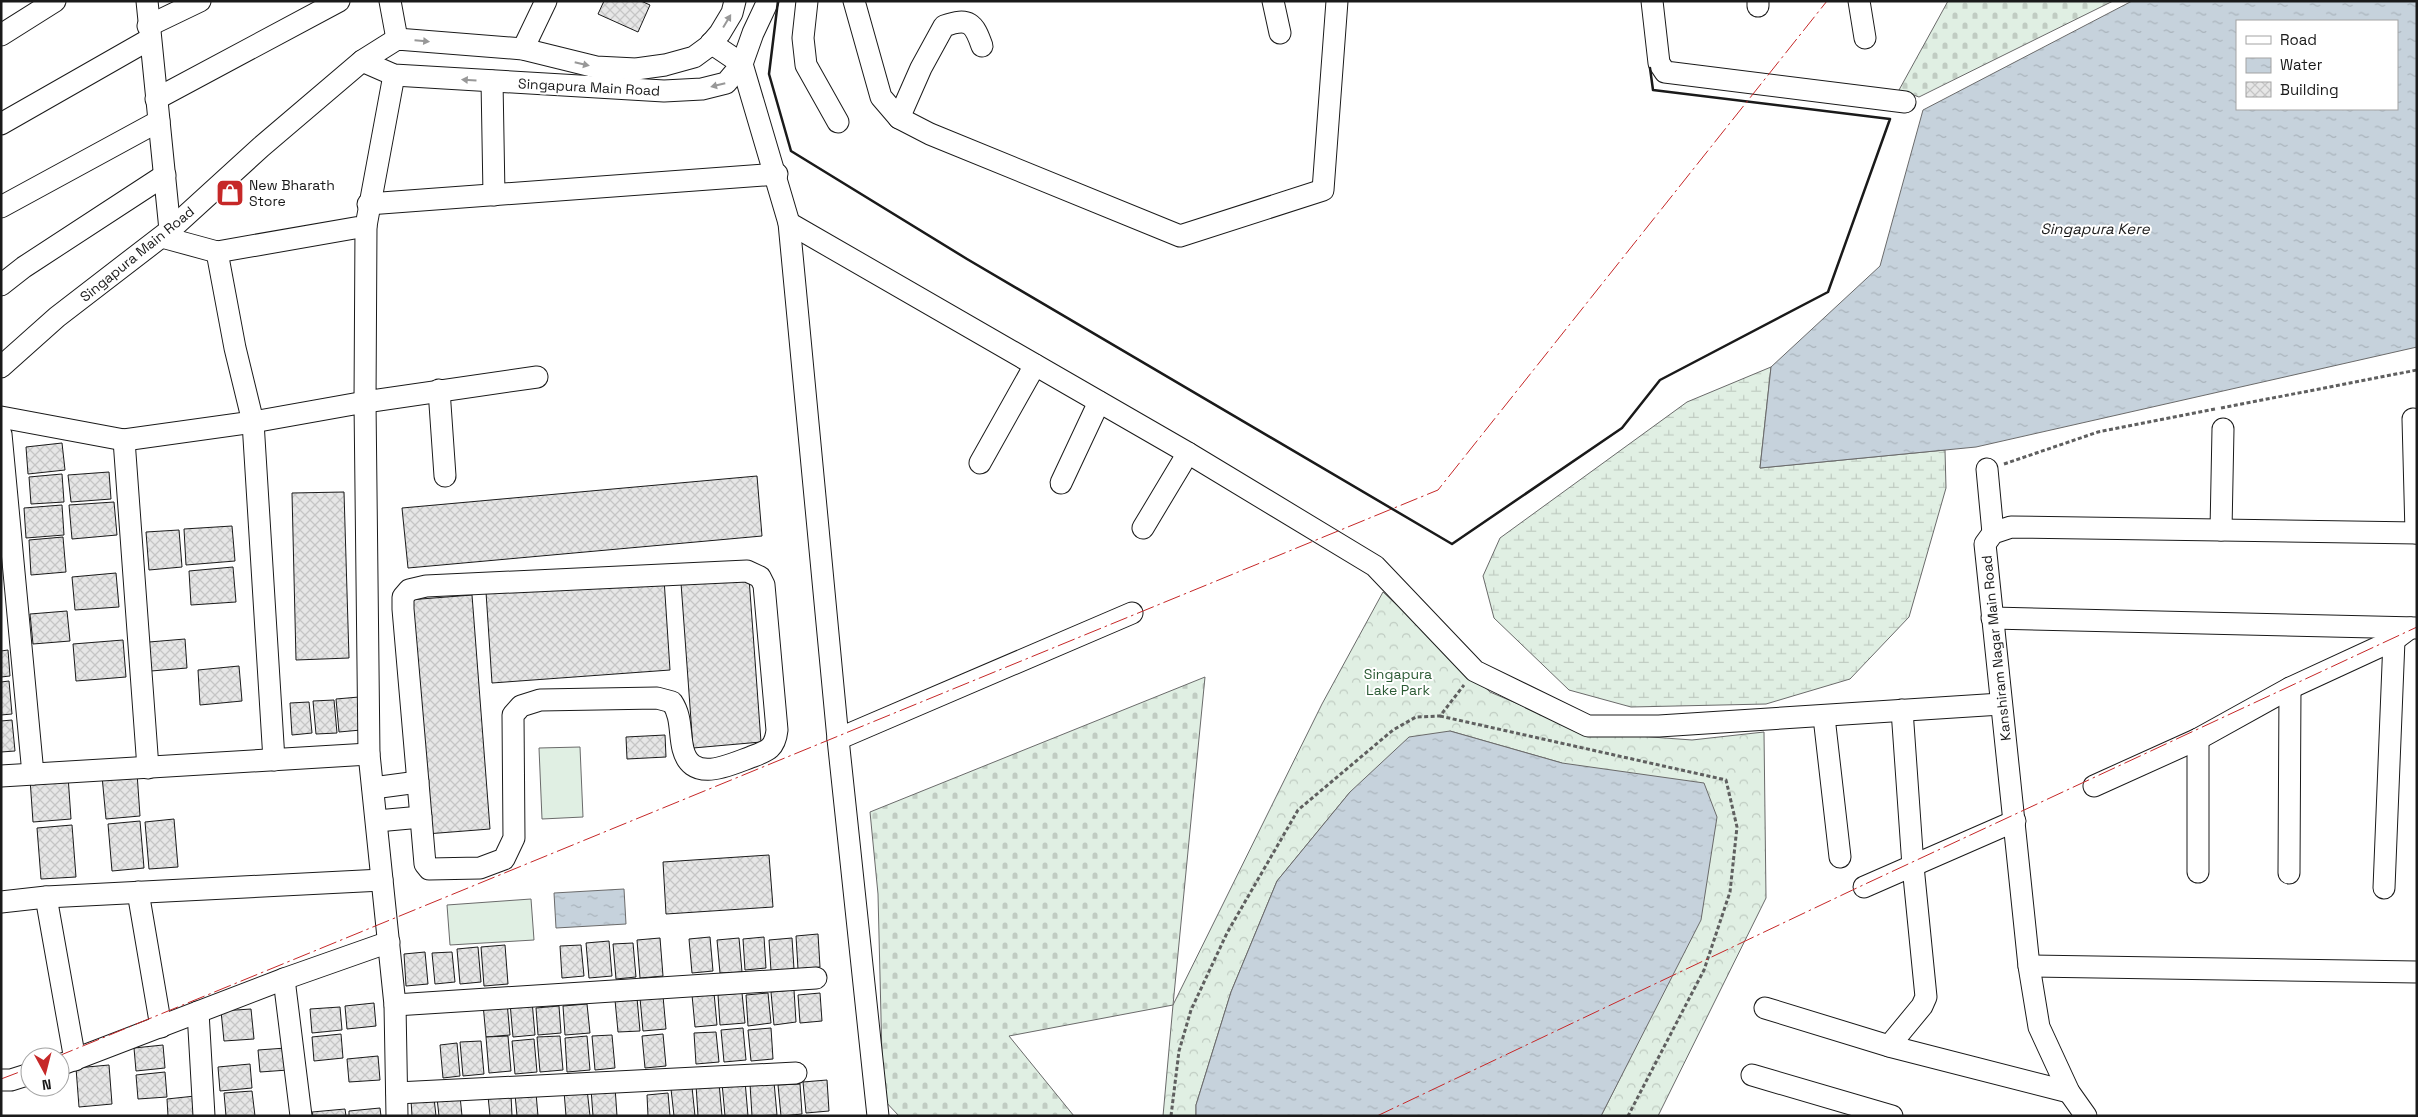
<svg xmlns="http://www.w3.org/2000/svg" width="2418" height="1117" font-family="'Space Grotesk',sans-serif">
<defs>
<pattern id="forest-crowns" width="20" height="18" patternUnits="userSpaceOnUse" patternTransform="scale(1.25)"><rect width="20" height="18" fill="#e0efe3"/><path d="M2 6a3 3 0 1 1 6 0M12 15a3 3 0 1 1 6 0" fill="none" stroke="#c0ccc2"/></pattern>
<pattern id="wetland-marsh" width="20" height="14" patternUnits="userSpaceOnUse" patternTransform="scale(1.25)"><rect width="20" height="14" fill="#e0efe3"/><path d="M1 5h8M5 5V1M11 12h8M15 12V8" fill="none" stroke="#c0ccc2"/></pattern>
<pattern id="cemetery-stones" width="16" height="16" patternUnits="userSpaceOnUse" patternTransform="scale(1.25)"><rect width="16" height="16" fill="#e0efe3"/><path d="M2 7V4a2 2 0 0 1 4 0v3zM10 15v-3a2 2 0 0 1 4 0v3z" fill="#c0ccc2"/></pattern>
<pattern id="water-ripples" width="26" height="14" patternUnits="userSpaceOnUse" patternTransform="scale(1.25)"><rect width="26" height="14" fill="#c6d2dc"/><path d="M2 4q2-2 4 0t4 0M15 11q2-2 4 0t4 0" fill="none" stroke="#aab4bc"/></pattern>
<pattern id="building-cross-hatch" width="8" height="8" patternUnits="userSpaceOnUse" patternTransform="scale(1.25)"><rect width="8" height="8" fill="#e6e6e6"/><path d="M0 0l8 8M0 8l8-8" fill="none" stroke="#c5c5c5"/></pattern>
</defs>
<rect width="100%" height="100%" fill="#fff"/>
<path fill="url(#forest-crowns)" stroke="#6a6a6a" d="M 1383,592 L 1490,692 L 1584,732 L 1692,740 L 1764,732 L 1766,898 L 1658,1116 L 1601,1116 L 1645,1028 L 1562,763 L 1450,731 L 1350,792 L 1277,881 L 1231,992 L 1196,1105 L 1196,1116 L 1163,1116 L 1173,1005 L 1322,704 Z"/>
<path fill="url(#wetland-marsh)" stroke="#6a6a6a" d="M 1771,367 L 1760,468 L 1945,450 L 1946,488 L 1909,617 L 1850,679 L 1766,704 L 1631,707 L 1569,690 L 1494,618 L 1483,576 L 1500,538 L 1687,402 Z"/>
<g fill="url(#cemetery-stones)" stroke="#6a6a6a">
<path d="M 1948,1 L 2113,1 L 1919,97 L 1899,90 Z"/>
<path d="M 1205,677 L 1173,1005 L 1009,1036 L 1074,1116 L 899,1116 L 883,1099 L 878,894 L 870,812 Z"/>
</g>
<g fill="#e0efe3" stroke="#6a6a6a">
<path d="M 580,747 L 583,817 L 542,819 L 539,748 Z"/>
<path d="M 531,899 L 534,940 L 450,945 L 447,905 Z"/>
</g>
<g fill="url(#water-ripples)" stroke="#6a6a6a" fill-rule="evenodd">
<path d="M 2132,1 L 2417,1 L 2417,347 L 1976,447 L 1760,468 L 1771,367 L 1880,266 L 1923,110 ZM 2237,21 L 2397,21 L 2397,109 L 2237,109 Z"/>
<path d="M 1450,731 L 1562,763 L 1704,783 L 1717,817 L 1701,920 L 1601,1116 L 1196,1116 L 1196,1105 L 1231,992 L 1277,881 L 1350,792 L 1409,737 Z"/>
<path d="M 624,889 L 626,924 L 556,928 L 554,893 Z"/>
</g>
<g fill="url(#building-cross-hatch)" stroke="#1a1a1a">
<path d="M 604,1 L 641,1 L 650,5 L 638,32 L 598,14 Z"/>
<path d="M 62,443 L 65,470 L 28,474 L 26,447 Z"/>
<path d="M 109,472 L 111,499 L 71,502 L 68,475 Z"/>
<path d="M 62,474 L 64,502 L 31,504 L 29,477 Z"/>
<path d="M 757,476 L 762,536 L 408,568 L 402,508 Z"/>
<path d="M 344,492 L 349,658 L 296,660 L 292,493 Z"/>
<path d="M 114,502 L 117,535 L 72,539 L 69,505 Z"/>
<path d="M 62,505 L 64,535 L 26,538 L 24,508 Z"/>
<path d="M 232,526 L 235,561 L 186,565 L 184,529 Z"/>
<path d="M 179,530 L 182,567 L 149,570 L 146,532 Z"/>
<path d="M 63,537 L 66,572 L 31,575 L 29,540 Z"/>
<path d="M 233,567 L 236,602 L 191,605 L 189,571 Z"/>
<path d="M 116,573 L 119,607 L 75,610 L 72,577 Z"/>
<path d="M 749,578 L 761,742 L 693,748 L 681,583 Z"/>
<path d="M 664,579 L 670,670 L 492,683 L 486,592 Z"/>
<path d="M 472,595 L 490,829 L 426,834 L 408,600 Z"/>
<path d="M 67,611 L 70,641 L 33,644 L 30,614 Z"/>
<path d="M 185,639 L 187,668 L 151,671 L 149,642 Z"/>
<path d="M 123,640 L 126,677 L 76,681 L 73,644 Z"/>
<path d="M 8,650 L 10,676 L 1,677 L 1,651 Z"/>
<path d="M 239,666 L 242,701 L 200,705 L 198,670 Z"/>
<path d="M 9,681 L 12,714 L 1,715 L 1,682 Z"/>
<path d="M 359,697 L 361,730 L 339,732 L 336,699 Z"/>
<path d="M 334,700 L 337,733 L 316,734 L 313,701 Z"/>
<path d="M 309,702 L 312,733 L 292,735 L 290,703 Z"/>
<path d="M 12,720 L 15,751 L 1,752 L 1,721 Z"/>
<path d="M 665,735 L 666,757 L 627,759 L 626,737 Z"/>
<path d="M 137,773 L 140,816 L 106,819 L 102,776 Z"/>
<path d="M 68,776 L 71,819 L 33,822 L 30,779 Z"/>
<path d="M 174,819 L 178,867 L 149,869 L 145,822 Z"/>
<path d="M 140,821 L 144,868 L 112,871 L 108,824 Z"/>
<path d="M 72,825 L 76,877 L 41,879 L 37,828 Z"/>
<path d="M 769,855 L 773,907 L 666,914 L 663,862 Z"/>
<path d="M 818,934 L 820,967 L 798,969 L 796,936 Z"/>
<path d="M 710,937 L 713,971 L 692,973 L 689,939 Z"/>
<path d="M 764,937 L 766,968 L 745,970 L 743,939 Z"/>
<path d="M 660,938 L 663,976 L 640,978 L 637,940 Z"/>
<path d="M 739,938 L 742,972 L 720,973 L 717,940 Z"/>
<path d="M 792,938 L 794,969 L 771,971 L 769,940 Z"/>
<path d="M 609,941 L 612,976 L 589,978 L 586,943 Z"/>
<path d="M 633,943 L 636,977 L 616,979 L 613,944 Z"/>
<path d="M 505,945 L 508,984 L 484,986 L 481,947 Z"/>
<path d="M 581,945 L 584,976 L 562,978 L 560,946 Z"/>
<path d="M 478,947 L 481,982 L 460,984 L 457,949 Z"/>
<path d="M 425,952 L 428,984 L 406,986 L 404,954 Z"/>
<path d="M 452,952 L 455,982 L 435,984 L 432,953 Z"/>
<path d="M 794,990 L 796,1022 L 774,1025 L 771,992 Z"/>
<path d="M 714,993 L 717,1025 L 695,1027 L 692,995 Z"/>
<path d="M 742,993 L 745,1023 L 720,1025 L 718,995 Z"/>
<path d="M 768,993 L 771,1023 L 748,1026 L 746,995 Z"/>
<path d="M 820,993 L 822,1021 L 800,1023 L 798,995 Z"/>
<path d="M 663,996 L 666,1029 L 643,1031 L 640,998 Z"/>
<path d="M 637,998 L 640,1031 L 618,1032 L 615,1000 Z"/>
<path d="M 532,1001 L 535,1035 L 513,1037 L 510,1003 Z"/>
<path d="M 507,1002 L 510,1035 L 486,1037 L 483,1004 Z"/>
<path d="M 374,1003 L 376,1026 L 347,1029 L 345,1006 Z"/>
<path d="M 587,1004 L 590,1033 L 565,1035 L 563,1006 Z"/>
<path d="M 559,1006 L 561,1033 L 538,1035 L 536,1008 Z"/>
<path d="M 340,1007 L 342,1030 L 312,1033 L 310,1009 Z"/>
<path d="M 251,1009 L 254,1039 L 224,1041 L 221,1011 Z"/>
<path d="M 743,1028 L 746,1060 L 724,1062 L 721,1030 Z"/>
<path d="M 771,1028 L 773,1059 L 751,1061 L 748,1030 Z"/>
<path d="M 716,1032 L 719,1062 L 696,1064 L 694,1033 Z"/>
<path d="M 341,1034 L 343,1058 L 314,1061 L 312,1037 Z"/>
<path d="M 663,1034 L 666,1066 L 645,1068 L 642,1036 Z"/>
<path d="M 612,1035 L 615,1068 L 595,1070 L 592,1036 Z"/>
<path d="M 508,1036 L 511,1071 L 489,1073 L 486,1037 Z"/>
<path d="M 560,1036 L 563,1070 L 540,1072 L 537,1037 Z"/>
<path d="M 587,1036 L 590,1070 L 567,1072 L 565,1038 Z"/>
<path d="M 534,1039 L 537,1072 L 515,1074 L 512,1041 Z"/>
<path d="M 481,1041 L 484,1074 L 463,1076 L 460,1042 Z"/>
<path d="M 457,1043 L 460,1076 L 443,1078 L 440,1045 Z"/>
<path d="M 163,1045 L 165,1068 L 136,1071 L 134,1048 Z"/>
<path d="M 286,1048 L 288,1070 L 260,1072 L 258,1050 Z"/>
<path d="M 378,1056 L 380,1080 L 349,1082 L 347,1059 Z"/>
<path d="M 250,1064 L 252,1088 L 220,1091 L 218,1067 Z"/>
<path d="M 109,1065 L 112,1104 L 79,1107 L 76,1068 Z"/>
<path d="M 165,1072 L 167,1097 L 138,1099 L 136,1075 Z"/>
<path d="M 827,1080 L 829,1111 L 806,1113 L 803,1082 Z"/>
<path d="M 745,1081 L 748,1116 L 725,1116 L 722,1083 Z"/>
<path d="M 774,1082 L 777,1115 L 752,1116 L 750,1084 Z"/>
<path d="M 719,1083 L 722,1116 L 698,1116 L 696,1085 Z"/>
<path d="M 800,1084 L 802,1114 L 781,1116 L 778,1085 Z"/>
<path d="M 615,1087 L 617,1116 L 593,1116 L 591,1089 Z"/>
<path d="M 692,1087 L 695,1116 L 674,1116 L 671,1089 Z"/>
<path d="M 587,1089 L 590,1116 L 566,1116 L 564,1091 Z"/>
<path d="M 252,1091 L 255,1116 L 226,1116 L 224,1093 Z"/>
<path d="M 536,1093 L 538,1116 L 517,1116 L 515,1094 Z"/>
<path d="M 668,1093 L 670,1116 L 648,1116 L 647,1095 Z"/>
<path d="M 511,1095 L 512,1116 L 490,1116 L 488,1096 Z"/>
<path d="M 195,1096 L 196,1116 L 168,1116 L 167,1099 Z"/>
<path d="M 460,1096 L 462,1116 L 439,1116 L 437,1098 Z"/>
<path d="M 434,1098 L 436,1116 L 412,1116 L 411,1100 Z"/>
<path d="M 380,1108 L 381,1116 L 349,1116 L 349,1111 Z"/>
<path d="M 345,1109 L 346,1116 L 313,1116 L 312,1112 Z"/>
</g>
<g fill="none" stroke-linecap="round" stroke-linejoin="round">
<defs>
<g id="minor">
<path d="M 147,1 L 170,230"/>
<path d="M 390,1 L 397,39"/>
<path d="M 807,1 L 803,38 L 806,65 L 838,122"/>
<path d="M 854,1 L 881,97 L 899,118 L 930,134 L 1180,236 L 1323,190 L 1337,1"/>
<path d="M 1273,1 L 1280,33"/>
<path d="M 1652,1 L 1659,63 L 1665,72 L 1905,102"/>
<path d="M 1758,1 L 1758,6"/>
<path d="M 1859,1 L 1865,38"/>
<path d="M 148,26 L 200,1"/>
<path d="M 1,35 L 55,1"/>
<path d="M 711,43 L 742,64 L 789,223 L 838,739 L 878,1116"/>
<path d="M 523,49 L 546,1"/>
<path d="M 362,61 L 394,75 L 664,91 L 702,89 L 726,83 L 742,64 L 753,33 L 768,1"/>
<path d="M 492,81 L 494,195"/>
<path d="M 156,99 L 339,1"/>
<path d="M 899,118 L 921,68 L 944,26 C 969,17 974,23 982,46"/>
<path d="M 1,124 L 150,39"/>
<path d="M 368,204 L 777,174"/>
<path d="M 1,207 L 159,121"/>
<path d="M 789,223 L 1188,453 L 1375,566 L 1475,671 L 1588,726 L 1659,726 L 2001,704"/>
<path d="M 366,226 L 365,402 L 537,377"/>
<path d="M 162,237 L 217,252 L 366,226 L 394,75"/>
<path d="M 217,252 L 235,348 L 253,422 L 274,760"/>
<path d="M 1,285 L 24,267 L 165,175"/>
<path d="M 1,367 L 57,317 L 170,230 L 261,147 L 362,61 L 397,39 L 523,49 L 596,67 L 636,69 L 665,65 L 694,57 L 709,46 L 720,33 L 732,13 L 735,1"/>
<path d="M 439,390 L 445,476"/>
<path d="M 1,417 L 124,440 L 253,422 L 365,402 L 369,754 L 395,1005 L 397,1116"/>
<path d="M 2413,419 L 2416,533"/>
<path d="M 1,434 L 33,774"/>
<path d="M 124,440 L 148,768"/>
<path d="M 980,463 L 1035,365"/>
<path d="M 1987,469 L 1993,533"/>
<path d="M 1061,483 L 1099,402"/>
<path d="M 1143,528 L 1188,453"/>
<path d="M 2221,530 L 2223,429"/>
<path d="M 747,571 L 760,577 L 764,585 L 777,730 C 775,749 767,751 751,757 C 729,765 692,784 683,749 C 679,732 682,717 672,702 L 657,698 L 540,700 L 521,706 L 513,715 L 514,838 L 504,859 L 480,868 L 429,869 L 425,864 L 403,609 L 403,597 L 409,590 L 426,586 Z"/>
<path d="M 1992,618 L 2417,628"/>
<path d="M 1824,717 L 1840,857"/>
<path d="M 838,739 L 1132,613"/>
<path d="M 2198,739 L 2198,872"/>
<path d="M 1,776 L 369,754"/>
<path d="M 2094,786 L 2198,739 L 2290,688 L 2394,640 L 2410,628"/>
<path d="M 373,788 L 418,782"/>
<path d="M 377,821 L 421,817"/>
<path d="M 2289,873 L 2290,688"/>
<path d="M 1864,887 L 2015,821"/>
<path d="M 2384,888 L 2394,640"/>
<path d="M 138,892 L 161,1027"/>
<path d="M 46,897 L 75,1060"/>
<path d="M 1,902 L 46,897 L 382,880"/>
<path d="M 2029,966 L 2417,972"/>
<path d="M 284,979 L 301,1116"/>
<path d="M 395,1005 L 816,978"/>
<path d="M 1765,1008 L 1889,1046 L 2069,1092"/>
<path d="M 198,1012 L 204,1116"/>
<path d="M 1889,1046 L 1922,1006 L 1926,997 L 1913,866 L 1902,710"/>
<path d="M 60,1065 L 284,979 L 389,942"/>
<path d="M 1752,1075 L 1892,1116"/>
<path d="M 1,1080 L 11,1080 L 30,1074"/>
<path d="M 397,1093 L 796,1073"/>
<path d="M 2086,1116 L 2069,1092 L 2039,1027 L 2029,966 L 1985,544 L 1993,533 L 2011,527 L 2417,533"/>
</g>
</defs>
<use href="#minor" stroke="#1a1a1a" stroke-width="23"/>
<g stroke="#5f5f5f" stroke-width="3" stroke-dasharray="4 2.5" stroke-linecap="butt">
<path d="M 2221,408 L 2417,370"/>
<path d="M 2004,464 L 2098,432 L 2215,409"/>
<path d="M 1440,716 L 1726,780 L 1737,827 L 1730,892 L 1704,970 L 1628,1116"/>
<path d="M 1171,1116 L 1179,1051 L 1191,1010 L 1227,933 L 1298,810 L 1393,730 L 1416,717 L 1440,716 L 1464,685"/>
</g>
<use href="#minor" stroke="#fff" stroke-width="21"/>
<path stroke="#1a1a1a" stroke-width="2.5" d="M 778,1 L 769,74 L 791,151 L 967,259 L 1452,544 L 1622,428 L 1660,380 L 1828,292 L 1890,119 L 1653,90 L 1650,68"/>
<g stroke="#c62828" stroke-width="1" stroke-dasharray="18 4 2.5 4" stroke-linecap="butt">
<path d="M 56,1057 L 1438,490 L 1827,1"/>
<path d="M 1,1079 L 30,1068"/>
<path d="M 1377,1116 L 1861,886 L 2417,627"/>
</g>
</g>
<defs><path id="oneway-solid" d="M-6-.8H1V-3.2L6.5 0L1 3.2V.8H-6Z" transform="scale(1.25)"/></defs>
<g fill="#989898">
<use href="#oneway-solid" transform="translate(727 21) rotate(-59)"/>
<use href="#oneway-solid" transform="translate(422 41) rotate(5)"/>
<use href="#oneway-solid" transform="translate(582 64) rotate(13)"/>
<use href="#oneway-solid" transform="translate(469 80) rotate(-176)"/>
<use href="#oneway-solid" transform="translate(718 85) rotate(166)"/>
</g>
<defs>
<symbol id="shop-square" viewBox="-11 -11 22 22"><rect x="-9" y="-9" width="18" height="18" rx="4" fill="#c62828" stroke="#fff"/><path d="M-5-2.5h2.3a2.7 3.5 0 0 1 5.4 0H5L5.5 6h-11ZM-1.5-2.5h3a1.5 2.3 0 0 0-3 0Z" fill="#fff"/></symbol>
</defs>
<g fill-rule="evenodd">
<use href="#shop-square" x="214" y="177" width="32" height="32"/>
</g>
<g text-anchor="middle" stroke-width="4" stroke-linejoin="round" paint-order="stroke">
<g font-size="14" fill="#1a1a1a" stroke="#fff">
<text transform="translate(589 87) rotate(3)" y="5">Singapura Main Road</text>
<text transform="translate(137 254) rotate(-39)" y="5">Singapura Main Road</text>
<text transform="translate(1996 648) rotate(-96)" y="5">Kanshiram Nagar Main Road</text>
</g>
<g font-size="14" fill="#1a1a1a" stroke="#fff" text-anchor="start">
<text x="249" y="190">New Bharath<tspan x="249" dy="16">Store</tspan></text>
</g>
<g font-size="14" fill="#2b5a34" stroke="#fff">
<text x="1398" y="679">Singapura<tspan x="1398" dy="16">Lake Park</tspan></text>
</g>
<g font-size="15" font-style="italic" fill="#1a1a1a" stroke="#fff">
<text x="2095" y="234">Singapura Kere</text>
</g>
</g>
<rect width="2418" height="1117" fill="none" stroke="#1a1a1a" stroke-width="5"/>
<rect x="2236" y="20" width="162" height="90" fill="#ffffff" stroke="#a3a3a3"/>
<rect x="2246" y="36" width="25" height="8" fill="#ffffff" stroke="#a3a3a3"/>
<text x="2280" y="45" font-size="15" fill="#1a1a1a">Road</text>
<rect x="2246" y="58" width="25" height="15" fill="url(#water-ripples)" stroke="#a3a3a3"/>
<text x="2280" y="70" font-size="15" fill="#1a1a1a">Water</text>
<rect x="2246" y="82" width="25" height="15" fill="url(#building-cross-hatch)" stroke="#a3a3a3"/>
<text x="2280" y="95" font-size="15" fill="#1a1a1a">Building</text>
<g transform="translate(45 1072) rotate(173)"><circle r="24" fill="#ffffff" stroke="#a3a3a3"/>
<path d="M0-4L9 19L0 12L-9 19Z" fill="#c62828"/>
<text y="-8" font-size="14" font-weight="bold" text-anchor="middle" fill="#1a1a1a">N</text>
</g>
</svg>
